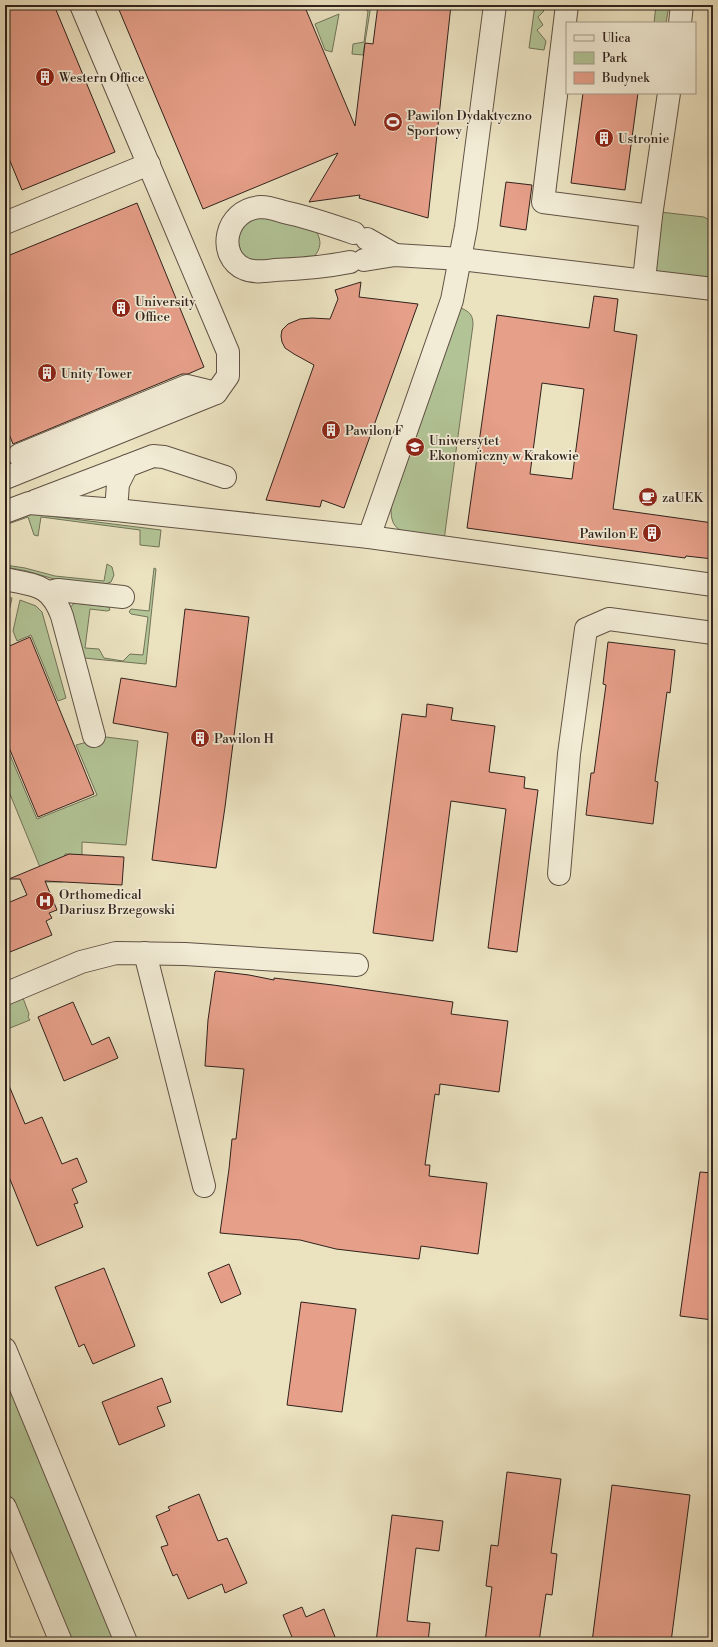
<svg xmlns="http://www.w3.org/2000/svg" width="718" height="1647" font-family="'Libre Bodoni',serif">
<rect width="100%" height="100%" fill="#ebe2c0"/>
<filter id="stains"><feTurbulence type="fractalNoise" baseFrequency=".005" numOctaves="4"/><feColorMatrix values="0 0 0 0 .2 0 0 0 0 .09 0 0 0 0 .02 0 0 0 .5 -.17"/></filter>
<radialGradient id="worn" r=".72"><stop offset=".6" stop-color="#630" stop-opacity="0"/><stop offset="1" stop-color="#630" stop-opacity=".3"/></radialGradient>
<g fill="#b2c496" stroke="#727359">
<path d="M 358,5 L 371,5 L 363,55 L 352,54 L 353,44 L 364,42 L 368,11 Z"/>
<path d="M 535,5 L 539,5 L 544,11 L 538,17 L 543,25 L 537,30 L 546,41 L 544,50 L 529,48 Z"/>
<path d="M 656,5 L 669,5 L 666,23 L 654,23 Z"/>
<path d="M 339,14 L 332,52 L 325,50 L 315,24 Z"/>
<path d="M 660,212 L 704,217 L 713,222 L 713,280 L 658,273 L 656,270 Z"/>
<path d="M 259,216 L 316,231 C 322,241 321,248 314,257 L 258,261 L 251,260 L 245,257 L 241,251 L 238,242 L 241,227 Z"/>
<path d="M 461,308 C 470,312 473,315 473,325 L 444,540 L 404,532 C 392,527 391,519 391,507 Z"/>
<path d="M 33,514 L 161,530 L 159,547 L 140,545 L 140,530 L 41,517 L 38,536 L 34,535 L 28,517 L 5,525 L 5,522 Z"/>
<path d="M 107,564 L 112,567 L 114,575 L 111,582 L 105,584 L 54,579 L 27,571 L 5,567 L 5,565 L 25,568 L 55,576 L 104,581 Z"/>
<path d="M 154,568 L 156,569 L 146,664 L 84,658 L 70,608 L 74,603 L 109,607 L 110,610 L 107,611 L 90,609 L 85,648 L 99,649 L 104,658 L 123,661 L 130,654 L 143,655 L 148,617 L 131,614 L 129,612 L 131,609 L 149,611 Z"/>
<path d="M 5,597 L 12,598 L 5,630 Z"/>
<path d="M 20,600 L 36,606 L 42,612 L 66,698 L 58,701 L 31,635 L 17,641 L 13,631 Z"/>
<path d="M 106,737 L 138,741 L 126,845 L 82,842 L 82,855 L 65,854 L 63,882 L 46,882 L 5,782 L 5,743 L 37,819 L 97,795 L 76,745 Z"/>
<path d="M 23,998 L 29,1014 L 28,1017 L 30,1020 L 5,1030 L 5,1005 Z"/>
<path d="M 5,1366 L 119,1642 L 68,1642 L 5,1489 Z"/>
</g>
<g fill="#e69f89" stroke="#31221c" fill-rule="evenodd">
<path d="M 5,5 L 54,5 L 115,152 L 22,190 L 5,149 Z"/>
<path d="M 117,5 L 304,5 L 355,126 L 365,43 L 373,44 L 378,5 L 451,5 L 428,218 L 359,198 L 360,195 L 309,202 L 338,153 L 203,209 Z"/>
<path d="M 583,93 L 638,93 L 625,190 L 571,183 Z"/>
<path d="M 506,182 L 532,185 L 526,230 L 500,226 Z"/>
<path d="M 137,203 L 204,367 L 188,374 L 182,374 L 13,444 L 5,424 L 5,257 Z"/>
<path d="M 361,282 L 359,297 L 418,304 L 344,508 L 322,500 L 320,507 L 266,500 L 314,365 L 294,354 L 285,348 L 282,342 L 281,336 L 282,330 L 288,324 L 300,319 L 312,318 L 330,319 L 338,299 L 335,290 Z"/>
<path d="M 594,296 L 618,299 L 614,331 L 637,335 L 613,509 L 713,523 L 713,559 L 686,556 L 685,558 L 467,528 L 497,315 L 589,328 ZM 542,383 L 584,389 L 572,479 L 530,474 Z"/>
<path d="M 185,609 L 249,617 L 225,807 L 216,868 L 152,860 L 168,733 L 113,723 L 121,678 L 176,687 Z"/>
<path d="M 30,637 L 94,794 L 38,817 L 5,738 L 5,648 Z"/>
<path d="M 608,642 L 675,650 L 670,693 L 667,692 L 655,781 L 658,782 L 653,824 L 586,815 L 591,773 L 594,773 L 606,685 L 603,684 Z"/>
<path d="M 427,704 L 453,708 L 451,720 L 495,726 L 489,772 L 525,777 L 524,788 L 538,790 L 517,952 L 488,948 L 506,809 L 451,801 L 433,941 L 373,933 L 402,714 L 426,717 Z"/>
<path d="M 69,854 L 124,857 L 122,885 L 45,881 L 57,910 L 49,913 L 52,918 L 46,921 L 52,935 L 5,954 L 5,904 L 27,895 L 20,879 L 9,879 Z"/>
<path d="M 216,971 L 249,975 L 274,980 L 274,978 L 333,985 L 453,1002 L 451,1014 L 508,1021 L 499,1092 L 440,1084 L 439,1095 L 435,1094 L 425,1165 L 430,1165 L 429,1176 L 487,1183 L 478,1254 L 421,1246 L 419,1259 L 336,1249 L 300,1240 L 220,1233 L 229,1169 L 232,1139 L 236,1139 L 244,1069 L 205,1066 L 208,1020 L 215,972 Z"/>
<path d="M 73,1002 L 92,1045 L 109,1037 L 118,1058 L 64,1081 L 38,1017 Z"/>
<path d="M 5,1076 L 25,1124 L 42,1117 L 62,1164 L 77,1158 L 87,1182 L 72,1189 L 78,1203 L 74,1204 L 83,1227 L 37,1246 L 5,1167 Z"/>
<path d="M 700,1172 L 713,1173 L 713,1320 L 680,1316 Z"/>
<path d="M 229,1264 L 241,1294 L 221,1303 L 208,1273 Z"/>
<path d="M 104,1268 L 135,1346 L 93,1364 L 84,1344 L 79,1347 L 55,1287 Z"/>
<path d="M 301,1302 L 356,1309 L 342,1412 L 287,1405 Z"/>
<path d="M 162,1378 L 171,1402 L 157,1407 L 165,1426 L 119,1445 L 102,1402 Z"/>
<path d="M 507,1472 L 561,1479 L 551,1553 L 557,1554 L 552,1595 L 546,1594 L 539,1642 L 485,1642 L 492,1587 L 486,1586 L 491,1545 L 498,1546 Z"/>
<path d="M 612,1485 L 690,1495 L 671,1642 L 592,1642 Z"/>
<path d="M 199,1494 L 218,1541 L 227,1538 L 247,1583 L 225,1593 L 222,1584 L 188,1599 L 177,1574 L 173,1576 L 161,1547 L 168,1545 L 156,1516 L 170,1510 L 168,1507 Z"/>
<path d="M 392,1515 L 443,1521 L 439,1551 L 416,1548 L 407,1621 L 430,1623 L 428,1642 L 376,1642 Z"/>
<path d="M 302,1607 L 306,1617 L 324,1609 L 337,1642 L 294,1642 L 283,1615 Z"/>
</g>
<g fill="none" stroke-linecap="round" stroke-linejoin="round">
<defs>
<g id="minor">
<path d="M 567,5 L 543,202 L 651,216 L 644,280"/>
<path d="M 680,23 L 682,5"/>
<path d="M 651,216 L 669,93"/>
<path d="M 5,223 L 149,164"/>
<path d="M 367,239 L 395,255"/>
<path d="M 364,260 L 395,255 L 461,259 L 713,289"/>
<path d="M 350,262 C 325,267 301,269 275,270 C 266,271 254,273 245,269 C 216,257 224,209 261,207 C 269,207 277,210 284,212 C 308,217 331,225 354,233"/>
<path d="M 19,455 L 187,386 L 216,393"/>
<path d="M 5,478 L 216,393 L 228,376 L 228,352 L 81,5"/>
<path d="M 35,501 L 127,466"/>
<path d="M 116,510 L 118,484 L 127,466 L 153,456 L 164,457 L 225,477"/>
<path d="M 5,512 L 29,503 L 116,510 L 369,537 L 713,585"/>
<path d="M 369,537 L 452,300 L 466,227 L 495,5"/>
<path d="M 5,579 C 35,586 50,583 62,616 L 94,736"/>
<path d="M 50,592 L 58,590 L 123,597"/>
<path d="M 559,874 L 569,754 L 586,629 L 609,619 L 713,633"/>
<path d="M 145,953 L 204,1186"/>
<path d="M 5,994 L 81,962 L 116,953 L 185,954 L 357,965"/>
<path d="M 5,1349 L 126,1642"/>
<path d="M 5,1507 L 61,1642"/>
</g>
</defs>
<use href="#minor" stroke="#605245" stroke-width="24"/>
<use href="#minor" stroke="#f2ecd6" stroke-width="22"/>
</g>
<defs>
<symbol id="building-disc" viewBox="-11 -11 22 22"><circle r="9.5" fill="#8f2418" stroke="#f2ecd6"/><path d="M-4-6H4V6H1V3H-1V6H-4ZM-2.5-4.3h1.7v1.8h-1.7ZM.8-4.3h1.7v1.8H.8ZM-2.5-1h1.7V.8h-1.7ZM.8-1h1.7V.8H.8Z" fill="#fff"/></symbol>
<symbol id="stadium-disc" viewBox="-11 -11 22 22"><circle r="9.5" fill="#8f2418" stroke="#f2ecd6"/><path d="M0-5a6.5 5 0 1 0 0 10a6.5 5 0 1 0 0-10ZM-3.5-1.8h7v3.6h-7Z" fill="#fff"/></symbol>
<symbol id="university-disc" viewBox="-11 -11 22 22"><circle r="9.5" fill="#8f2418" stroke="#f2ecd6"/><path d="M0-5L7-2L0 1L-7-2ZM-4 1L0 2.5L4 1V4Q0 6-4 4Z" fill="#fff"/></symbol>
<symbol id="cafe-disc" viewBox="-11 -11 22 22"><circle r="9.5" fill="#8f2418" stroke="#f2ecd6"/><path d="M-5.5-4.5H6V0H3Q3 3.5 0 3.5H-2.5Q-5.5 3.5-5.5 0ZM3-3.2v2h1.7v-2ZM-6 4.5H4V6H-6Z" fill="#fff"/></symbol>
<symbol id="hospital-disc" viewBox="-11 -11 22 22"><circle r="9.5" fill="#8f2418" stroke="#f2ecd6"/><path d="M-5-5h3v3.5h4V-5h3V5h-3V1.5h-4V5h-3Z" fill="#fff"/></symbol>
</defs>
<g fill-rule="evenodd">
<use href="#building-disc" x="34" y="66" width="22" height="22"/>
<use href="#stadium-disc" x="382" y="111" width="22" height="22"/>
<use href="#building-disc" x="593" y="127" width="22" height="22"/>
<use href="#building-disc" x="110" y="297" width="22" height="22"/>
<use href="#building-disc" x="36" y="362" width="22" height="22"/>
<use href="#building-disc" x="320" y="419" width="22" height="22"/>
<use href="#university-disc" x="404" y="436" width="22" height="22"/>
<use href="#cafe-disc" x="637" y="486" width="22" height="22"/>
<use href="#building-disc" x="641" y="522" width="22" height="22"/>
<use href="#building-disc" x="189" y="727" width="22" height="22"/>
<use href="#hospital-disc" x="34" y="890" width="22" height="22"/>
</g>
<g text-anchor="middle" stroke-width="3.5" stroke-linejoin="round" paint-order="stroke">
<g font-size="13" fill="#31221c" stroke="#f2ecd6" text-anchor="start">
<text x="59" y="82">Western Office</text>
<text x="407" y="120">Pawilon Dydaktyczno<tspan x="407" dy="15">Sportowy</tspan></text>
<text x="618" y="143">Ustronie</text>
<text x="135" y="306">University<tspan x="135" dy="15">Office</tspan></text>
<text x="61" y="378">Unity Tower</text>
<text x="345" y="435">Pawilon F</text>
<text x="429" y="445">Uniwersytet<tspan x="429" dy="15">Ekonomiczny w Krakowie</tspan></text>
<text x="662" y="502">zaUEK</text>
<text x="638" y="538" text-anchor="end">Pawilon E</text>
<text x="214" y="743">Pawilon H</text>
<text x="59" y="899">Orthomedical<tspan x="59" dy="15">Dariusz Brzegowski</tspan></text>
</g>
</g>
<rect width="718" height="1647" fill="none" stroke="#ebe2c0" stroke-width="20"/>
<rect x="6" y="6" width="706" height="1635" fill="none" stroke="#31221c" stroke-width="2"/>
<rect x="10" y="10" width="698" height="1627" fill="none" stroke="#31221c"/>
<rect x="566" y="22" width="130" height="72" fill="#f2ecd6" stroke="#a59b8c"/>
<rect x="574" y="35" width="20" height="6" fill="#f2ecd6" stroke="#a59b8c"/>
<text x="602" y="42" font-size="12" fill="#31221c">Ulica</text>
<rect x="574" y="52" width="20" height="12" fill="#b2c496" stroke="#a59b8c"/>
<text x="602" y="62" font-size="12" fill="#31221c">Park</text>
<rect x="574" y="72" width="20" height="12" fill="#e69f89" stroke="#a59b8c"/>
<text x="602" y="82" font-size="12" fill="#31221c">Budynek</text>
<rect width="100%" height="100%" filter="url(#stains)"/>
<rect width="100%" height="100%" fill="url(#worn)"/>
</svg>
